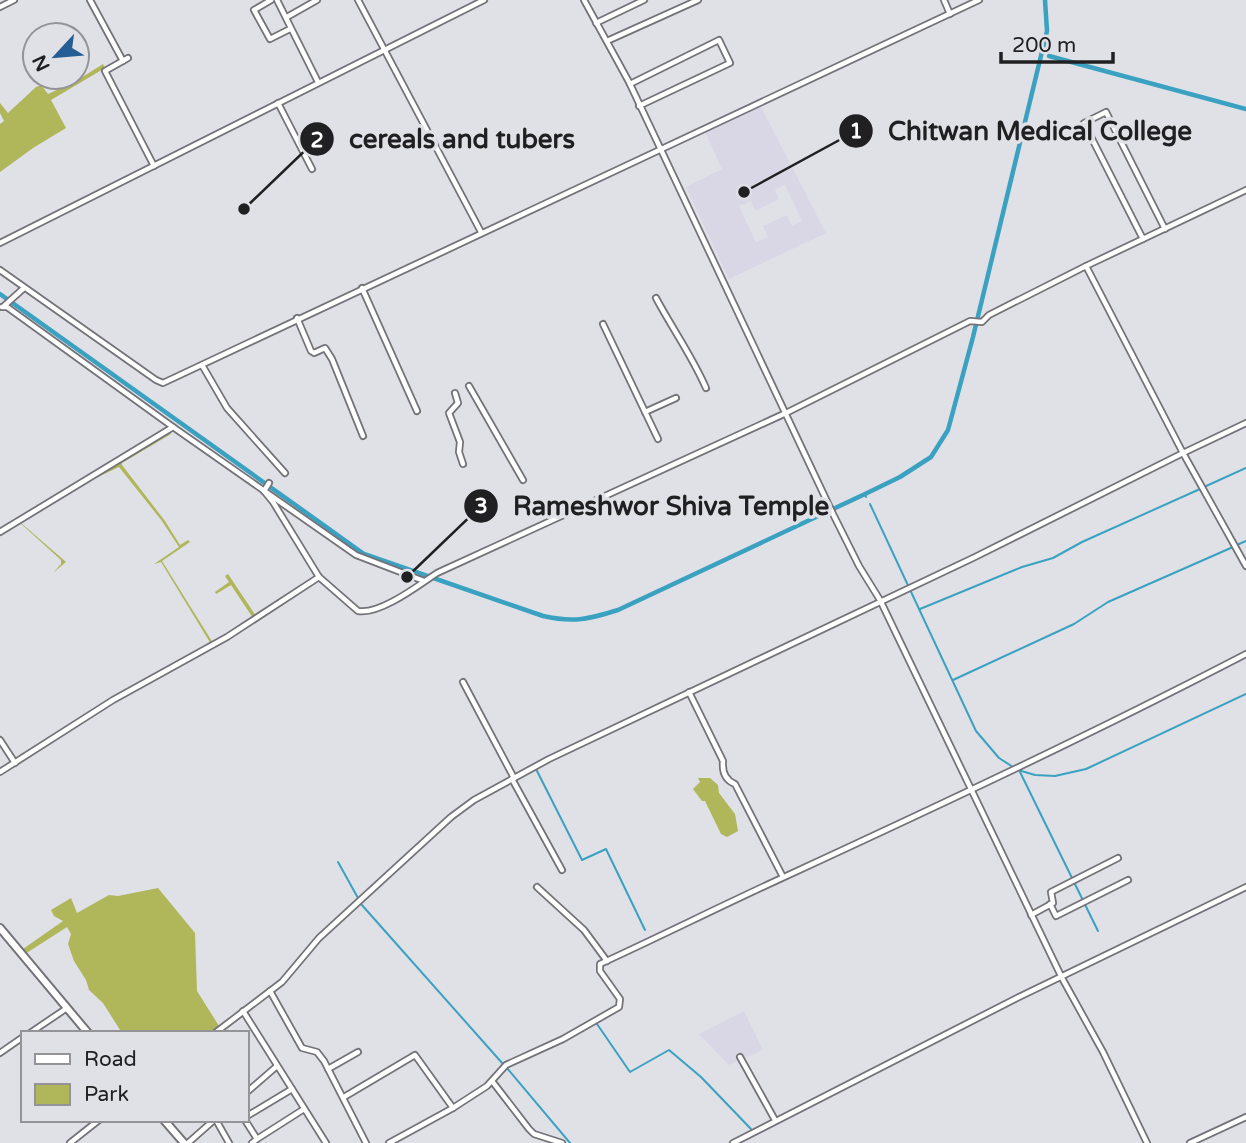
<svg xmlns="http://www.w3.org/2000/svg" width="1246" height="1143" font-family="'Varela Round',sans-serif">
<rect width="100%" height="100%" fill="#e0e0e7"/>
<g fill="#d9d7e6" fill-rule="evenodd">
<path d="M 760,105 L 826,233 L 729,279 L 686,187 L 722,169 L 704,130 ZM 785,185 L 802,221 L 792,226 L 787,215 L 763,226 L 768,237 L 756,242 L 739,206 L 751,201 L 755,211 L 779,199 L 775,190 Z"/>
<path d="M 744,1011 L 763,1050 L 729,1065 L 699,1034 Z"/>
</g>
<g fill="#afb75a">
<path d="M 103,64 L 105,68 L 51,100 L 66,128 L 33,148 L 0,172 L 0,124 L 4,121 L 0,113 L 0,103 L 8,113 L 36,87 L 41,85 L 48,94 L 76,81 Z"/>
<path d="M 170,432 L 171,434 L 122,463 L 122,465 L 165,521 L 180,545 L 188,540 L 190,542 L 162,561 L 213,643 L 211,644 L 161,562 L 154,564 L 179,547 L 162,521 L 119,467 L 83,484 L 20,522 L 66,562 L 53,573 L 61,564 L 61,560 L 18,521 Z"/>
<path d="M 228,574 L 256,616 L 253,618 L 231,585 L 216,594 L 215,592 L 229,582 L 225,576 Z"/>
<path d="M 698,778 L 710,778 L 718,785 L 719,793 L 735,814 L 738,831 L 727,837 L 721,834 L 705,801 L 702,801 L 693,789 L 700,782 Z"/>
<path d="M 158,888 L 195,933 L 197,991 L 219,1026 L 210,1033 L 122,1033 L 103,1003 L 89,990 L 86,980 L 74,961 L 68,944 L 71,934 L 67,927 L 25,954 L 23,949 L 63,921 L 54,916 L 51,910 L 71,898 L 77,913 L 109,895 L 118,896 Z"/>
</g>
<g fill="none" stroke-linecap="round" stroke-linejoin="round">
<g stroke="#3aa2c0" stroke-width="2">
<path d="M 1204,487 L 1246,468"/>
<path d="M 865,494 L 866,497"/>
<path d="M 870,504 L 976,731 L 999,758 L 1013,767"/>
<path d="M 1237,545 L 1246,541"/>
<path d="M 920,609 L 1022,567 L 1053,558 L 1082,542 L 1200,489"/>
<path d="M 953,680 L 1074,624 L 1108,602 L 1233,547"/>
<path d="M 536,769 L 582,860 L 606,849 L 645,930"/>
<path d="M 1018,770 L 1035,775 L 1055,776 L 1086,769 L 1246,694"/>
<path d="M 1020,772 L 1098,931"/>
<path d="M 338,862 L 358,898"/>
<path d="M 361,904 L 503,1064"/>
<path d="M 597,1024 L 630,1072 L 669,1050 L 701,1077 L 751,1129"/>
<path d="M 507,1068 L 570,1143"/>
</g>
<g stroke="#3aa2c0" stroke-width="4.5">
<path d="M 1049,56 L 1246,109"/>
<path d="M 0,294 L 364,554 L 543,616 C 574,623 589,619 618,610 L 865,494 L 900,477 L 931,457 L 948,430 L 973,337 L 1047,31 L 1045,0"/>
</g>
<defs>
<g id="minor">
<path d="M 90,0 L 123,61"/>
<path d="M 271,0 L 254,10 L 270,39 L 290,29"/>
<path d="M 277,0 L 318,82"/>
<path d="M 358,0 L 481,232"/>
<path d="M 584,0 L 629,82 L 833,514 L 859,566 L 880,600 L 1062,978 L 1103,1052 L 1147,1143"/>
<path d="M 944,0 L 950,14"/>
<path d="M 0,7 L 14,0"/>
<path d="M 287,17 L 317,0"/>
<path d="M 596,23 L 644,0"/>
<path d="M 607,41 L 698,0"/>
<path d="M 128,58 L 105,71 L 154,166"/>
<path d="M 630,84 L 719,40 L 730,63 L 639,106"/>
<path d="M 278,103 L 312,169"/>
<path d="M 1143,239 L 1084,123 L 1106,112 L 1165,229"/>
<path d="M 0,243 L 484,0"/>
<path d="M 1086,266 L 1183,453 L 1246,423"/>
<path d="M 0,270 L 156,380 L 163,383 L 979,0"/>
<path d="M 362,288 L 417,411"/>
<path d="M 656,298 C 672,328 692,356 706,388"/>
<path d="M 4,306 L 24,288"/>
<path d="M 2,307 L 7,307 L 173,427"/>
<path d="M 297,318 L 311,351 L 314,353 L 325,348 L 332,359 L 363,436"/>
<path d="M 603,324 L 658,439"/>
<path d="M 202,365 L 227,408 L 285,473"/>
<path d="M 469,386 L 523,480"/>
<path d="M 455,393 L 458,403 L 449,413 L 460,442 L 459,452 L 463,464"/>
<path d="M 645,412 L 676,398"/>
<path d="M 264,491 L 273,502 L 319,577 L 358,611 C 380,615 419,585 437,573 L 786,413 L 970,321 L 982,322 L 989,315 L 1086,266 L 1246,190"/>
<path d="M 264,491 L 269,483"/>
<path d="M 0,532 L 173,427 L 356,555 L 424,581"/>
<path d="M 463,682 L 514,778"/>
<path d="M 689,692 L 723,761 C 722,772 725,780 735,784 L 783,877"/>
<path d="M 0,740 L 15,763"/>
<path d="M 0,772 L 113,700 L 227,637 L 319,577"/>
<path d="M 512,779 L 562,870"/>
<path d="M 537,887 L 584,930 L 607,961"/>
<path d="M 1050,904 L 1056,916 L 1128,880"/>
<path d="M 1031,915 L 1053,903 L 1051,892 L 1118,858"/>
<path d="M 270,991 L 302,1048 L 317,1052 L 324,1061 L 366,1143"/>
<path d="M 243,1011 L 326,1143"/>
<path d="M 30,1033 L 67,1008"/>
<path d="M 215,1033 L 282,982 L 319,938 L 451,817 L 474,800 L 549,759 L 975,557 L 1183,453 L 1246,566"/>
<path d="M 0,1053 L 23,1037"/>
<path d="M 740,1057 L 775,1120"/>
<path d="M 328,1069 L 358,1052"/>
<path d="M 492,1081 L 529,1129 L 534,1134 L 562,1143"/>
<path d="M 247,1092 L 277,1066"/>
<path d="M 344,1097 L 415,1055 L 453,1108"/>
<path d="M 247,1116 L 292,1089"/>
<path d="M 216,1120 L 229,1143"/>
<path d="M 245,1120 L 257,1139 L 252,1143"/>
<path d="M 257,1139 L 304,1109"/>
<path d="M 70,1143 L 99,1120"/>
<path d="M 188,1143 L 214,1120"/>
<path d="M 389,1143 L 453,1108 L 487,1086 L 506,1065 L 563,1039 L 619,1007 L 620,999 L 600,971 L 600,964 C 661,936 721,906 782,878 C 938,806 1094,733 1246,654"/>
<path d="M 733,1143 L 1017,998 L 1246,887"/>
<path d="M 1190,1143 L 1246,1117"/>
</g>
<g id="secondary">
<path d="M 0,928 L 88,1033"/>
<path d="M 164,1120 L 184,1143"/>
</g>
</defs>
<use href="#minor" stroke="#727278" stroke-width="8"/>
<use href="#secondary" stroke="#727278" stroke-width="10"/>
<use href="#minor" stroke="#fff" stroke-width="4.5"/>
<use href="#secondary" stroke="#fff" stroke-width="6"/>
</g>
<path fill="none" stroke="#202022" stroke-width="2.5" d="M744 192L856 131M244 209L317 139M407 577L481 506"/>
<g fill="#202022" stroke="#e0e0e7" stroke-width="2.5">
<circle cx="744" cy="192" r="7"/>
<circle cx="244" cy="209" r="7"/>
<circle cx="407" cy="577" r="7"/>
<circle cx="856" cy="131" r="18"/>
<circle cx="317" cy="139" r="18"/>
<circle cx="481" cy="506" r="18"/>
</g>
<g font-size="21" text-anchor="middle" font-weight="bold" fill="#fff">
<text x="856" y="138">1</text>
<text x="317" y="147">2</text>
<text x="481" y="513">3</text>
</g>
<g font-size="26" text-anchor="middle" font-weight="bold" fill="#202022" stroke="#e0e0e7" stroke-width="7" stroke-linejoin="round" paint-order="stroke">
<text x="1040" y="140">Chitwan Medical College</text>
<text x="462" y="148">cereals and tubers</text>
<text x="671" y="515">Rameshwor Shiva Temple</text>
</g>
<rect x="21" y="1031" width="228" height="91" fill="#e0e0e7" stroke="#939398" stroke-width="2"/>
<rect x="35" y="1054" width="35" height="10" fill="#ffffff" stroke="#939398" stroke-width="2"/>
<text x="84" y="1066" font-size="21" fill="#202022">Road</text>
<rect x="35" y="1084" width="35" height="21" fill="#afb75a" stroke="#939398" stroke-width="2"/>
<text x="84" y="1101" font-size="21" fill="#202022">Park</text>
<g transform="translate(56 56) rotate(244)"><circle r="33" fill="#e0e0e7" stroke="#939398" stroke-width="2"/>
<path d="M0-5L12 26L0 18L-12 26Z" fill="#245e95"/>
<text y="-10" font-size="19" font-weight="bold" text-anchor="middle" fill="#202022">N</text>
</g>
<path d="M1001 52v10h112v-10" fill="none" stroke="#202022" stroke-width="3.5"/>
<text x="1012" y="52" font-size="21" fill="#202022" stroke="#e0e0e7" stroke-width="5" paint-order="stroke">200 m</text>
</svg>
